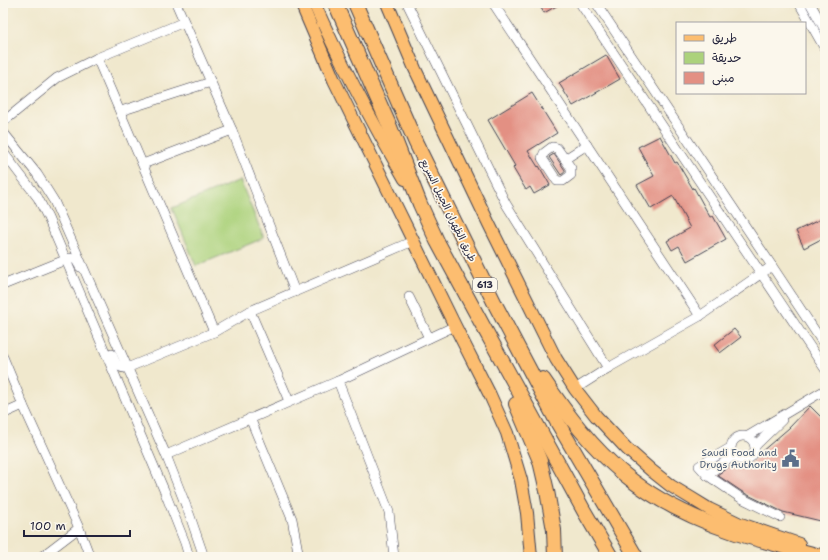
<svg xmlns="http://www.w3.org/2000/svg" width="828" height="560" font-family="'Shantell Sans','Playpen Sans Arabic',sans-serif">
<rect width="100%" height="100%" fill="#fbf7ec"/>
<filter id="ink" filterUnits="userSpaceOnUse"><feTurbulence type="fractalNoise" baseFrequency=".025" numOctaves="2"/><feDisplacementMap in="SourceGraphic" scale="8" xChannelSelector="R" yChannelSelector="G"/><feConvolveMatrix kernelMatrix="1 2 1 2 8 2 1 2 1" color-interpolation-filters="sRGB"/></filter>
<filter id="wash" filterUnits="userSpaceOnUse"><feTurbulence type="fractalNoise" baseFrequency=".012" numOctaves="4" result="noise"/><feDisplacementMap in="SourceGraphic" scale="16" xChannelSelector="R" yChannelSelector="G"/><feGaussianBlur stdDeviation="0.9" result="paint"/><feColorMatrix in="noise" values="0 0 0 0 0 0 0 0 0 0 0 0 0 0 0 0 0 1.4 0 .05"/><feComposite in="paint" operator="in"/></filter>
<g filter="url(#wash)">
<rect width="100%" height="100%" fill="#f0e8cd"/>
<path fill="#acd27c" stroke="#677a5c" d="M 240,180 L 264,238 L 196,266 L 172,208 Z"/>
<g id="blocks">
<g fill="#e39083">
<path d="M 538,3 L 562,3 L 544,13 Z"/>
<path d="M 606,55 L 620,79 L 573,106 L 559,83 Z"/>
<path d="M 532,93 L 557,133 L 528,151 L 538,167 L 539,166 L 550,185 L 534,194 L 530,187 L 526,190 L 513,168 L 515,166 L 488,120 Z"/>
<path d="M 660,136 L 675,163 L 677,162 L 693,189 L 694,188 L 710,217 L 713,216 L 726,239 L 687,261 L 679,246 L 672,250 L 667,241 L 690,228 L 673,196 L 651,209 L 637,185 L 654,176 L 638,147 Z"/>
<path d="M 554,154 L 565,170 L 565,172 L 561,175 L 549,157 Z"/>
<path d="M 825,217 L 825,237 L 804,248 L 796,231 Z"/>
<path d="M 734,329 L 741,337 L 720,353 L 714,345 Z"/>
<path d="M 810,406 L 825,421 L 825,522 L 783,512 L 744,493 L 717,475 L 730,466 L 750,464 L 761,452 L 789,428 Z"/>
</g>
</g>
</g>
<g filter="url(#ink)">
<use href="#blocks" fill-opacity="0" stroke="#414051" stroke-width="1"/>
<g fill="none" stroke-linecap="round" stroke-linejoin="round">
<defs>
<g id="minor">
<path d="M 176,3 L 232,130 L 295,292"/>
<path d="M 407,3 L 506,204 L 608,368 L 700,316 L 772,266"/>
<path d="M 493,3 L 700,316"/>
<path d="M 580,3 L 825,369"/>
<path d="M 596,3 L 772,266 L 825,346"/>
<path d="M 799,3 L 825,49"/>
<path d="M 810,3 L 825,30"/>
<path d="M 97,58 L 214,332"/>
<path d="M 121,111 L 211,82"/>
<path d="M 3,122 L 57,78 L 97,58 L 184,22"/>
<path d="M 3,132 L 37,174 L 54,201 L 166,455 L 190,516 L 204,557"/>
<path d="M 552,147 L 557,148 L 571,168 L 571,175 L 563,181 L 557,181 L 542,158 L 544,153 Z"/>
<path d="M 3,152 L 38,198 L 48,218 L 164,490 L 185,543 L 189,557"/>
<path d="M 565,159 L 587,145"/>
<path d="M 143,164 L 232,130"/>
<path d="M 3,285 L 70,258 L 76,260 L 80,267"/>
<path d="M 409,297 L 429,338"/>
<path d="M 250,311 L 289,401"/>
<path d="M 112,354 C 115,362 118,369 127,368 L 214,332 L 250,311 L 413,241"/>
<path d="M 3,357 L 23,405 L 79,528 L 90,557"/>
<path d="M 338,381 L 389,512 L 394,557"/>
<path d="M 575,389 L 608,368"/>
<path d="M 3,414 L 23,405"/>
<path d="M 250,418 L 292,519 L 299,557"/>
<circle cx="743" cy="448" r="12"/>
<path d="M 748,436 L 825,390"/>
<path d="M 755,446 L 782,420"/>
<path d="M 730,448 L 699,466 L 707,475 L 741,498 L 780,517"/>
<path d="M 166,455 L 338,381 L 455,326"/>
<path d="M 707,475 L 733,456"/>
<path d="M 41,557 L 79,528"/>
</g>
<g id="major">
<path d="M 301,3 L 334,80 L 455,326 L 490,395 L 507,433 L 521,480 L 527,513 L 531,557"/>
<path d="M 314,3 C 341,64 372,122 405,179"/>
<path d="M 387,3 L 415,69 L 489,224 L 556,359 L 575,389 L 596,416 L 627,449 L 652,471 L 671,486 L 691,498 L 709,509 L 738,523 L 799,544"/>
</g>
<g id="highway">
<path d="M 335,3 L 390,127 L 420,204 L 437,241 L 483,326 L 584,511 L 611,557"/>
<path d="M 355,3 L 416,143 L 496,306 L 556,420 L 636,557"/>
<path d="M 543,379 C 566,413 592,448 624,474 C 655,500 697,520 736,533 C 765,542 795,549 824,557"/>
<path d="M 516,404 L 540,461 L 547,491 L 554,530 L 555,557"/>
</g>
</defs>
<use href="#minor" stroke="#414051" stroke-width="10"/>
<use href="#major" stroke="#414051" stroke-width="14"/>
<use href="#highway" stroke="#414051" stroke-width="16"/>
<use href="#minor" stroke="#fff" stroke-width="9"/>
<use href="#major" stroke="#fcbd6f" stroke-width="12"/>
<use href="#highway" stroke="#fcbd6f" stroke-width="14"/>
</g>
</g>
<defs>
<symbol id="civic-bare" viewBox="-9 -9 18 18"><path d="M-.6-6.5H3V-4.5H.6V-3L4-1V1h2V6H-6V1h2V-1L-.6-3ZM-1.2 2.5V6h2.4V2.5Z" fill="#5c6f8a" stroke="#fbf7ec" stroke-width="2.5" paint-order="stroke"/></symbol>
</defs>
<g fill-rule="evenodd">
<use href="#civic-bare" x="778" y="446" width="25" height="25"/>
</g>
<g text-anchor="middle" stroke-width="3.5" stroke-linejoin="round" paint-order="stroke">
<rect fill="#fbf7ec" stroke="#636270" stroke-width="1" x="473" y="278" width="24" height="14" rx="3"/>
<g font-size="9" font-weight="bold" fill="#22223b">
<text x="485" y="288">613</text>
</g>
<g font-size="10" fill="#22223b" stroke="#fbf7ec">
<text transform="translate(449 210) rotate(64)" y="4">طريق الظهران الجبيل السريع</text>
</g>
<g font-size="10" fill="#4e5e75" stroke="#fbf7ec" text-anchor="end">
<text x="777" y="456">Saudi Food and<tspan x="777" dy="12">Drugs Authority</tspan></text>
</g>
</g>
<rect width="828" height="560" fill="none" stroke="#fbf7ec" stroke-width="16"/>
<rect x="676" y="22" width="130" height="72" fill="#fbf7ec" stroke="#a4a2a5"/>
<rect x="684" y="35" width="20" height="6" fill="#fcbd6f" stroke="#a4a2a5"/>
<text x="712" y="42" font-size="12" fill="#22223b">طريق</text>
<rect x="684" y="52" width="20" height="12" fill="#acd27c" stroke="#a4a2a5"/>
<text x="712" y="62" font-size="12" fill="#22223b">حديقة</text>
<rect x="684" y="72" width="20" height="12" fill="#e39083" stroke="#a4a2a5"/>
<text x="712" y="82" font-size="12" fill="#22223b">مبنى</text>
<path d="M24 530v6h106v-6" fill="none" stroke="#22223b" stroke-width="2"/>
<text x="30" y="530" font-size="12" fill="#22223b" stroke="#fbf7ec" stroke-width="3" paint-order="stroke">100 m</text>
</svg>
